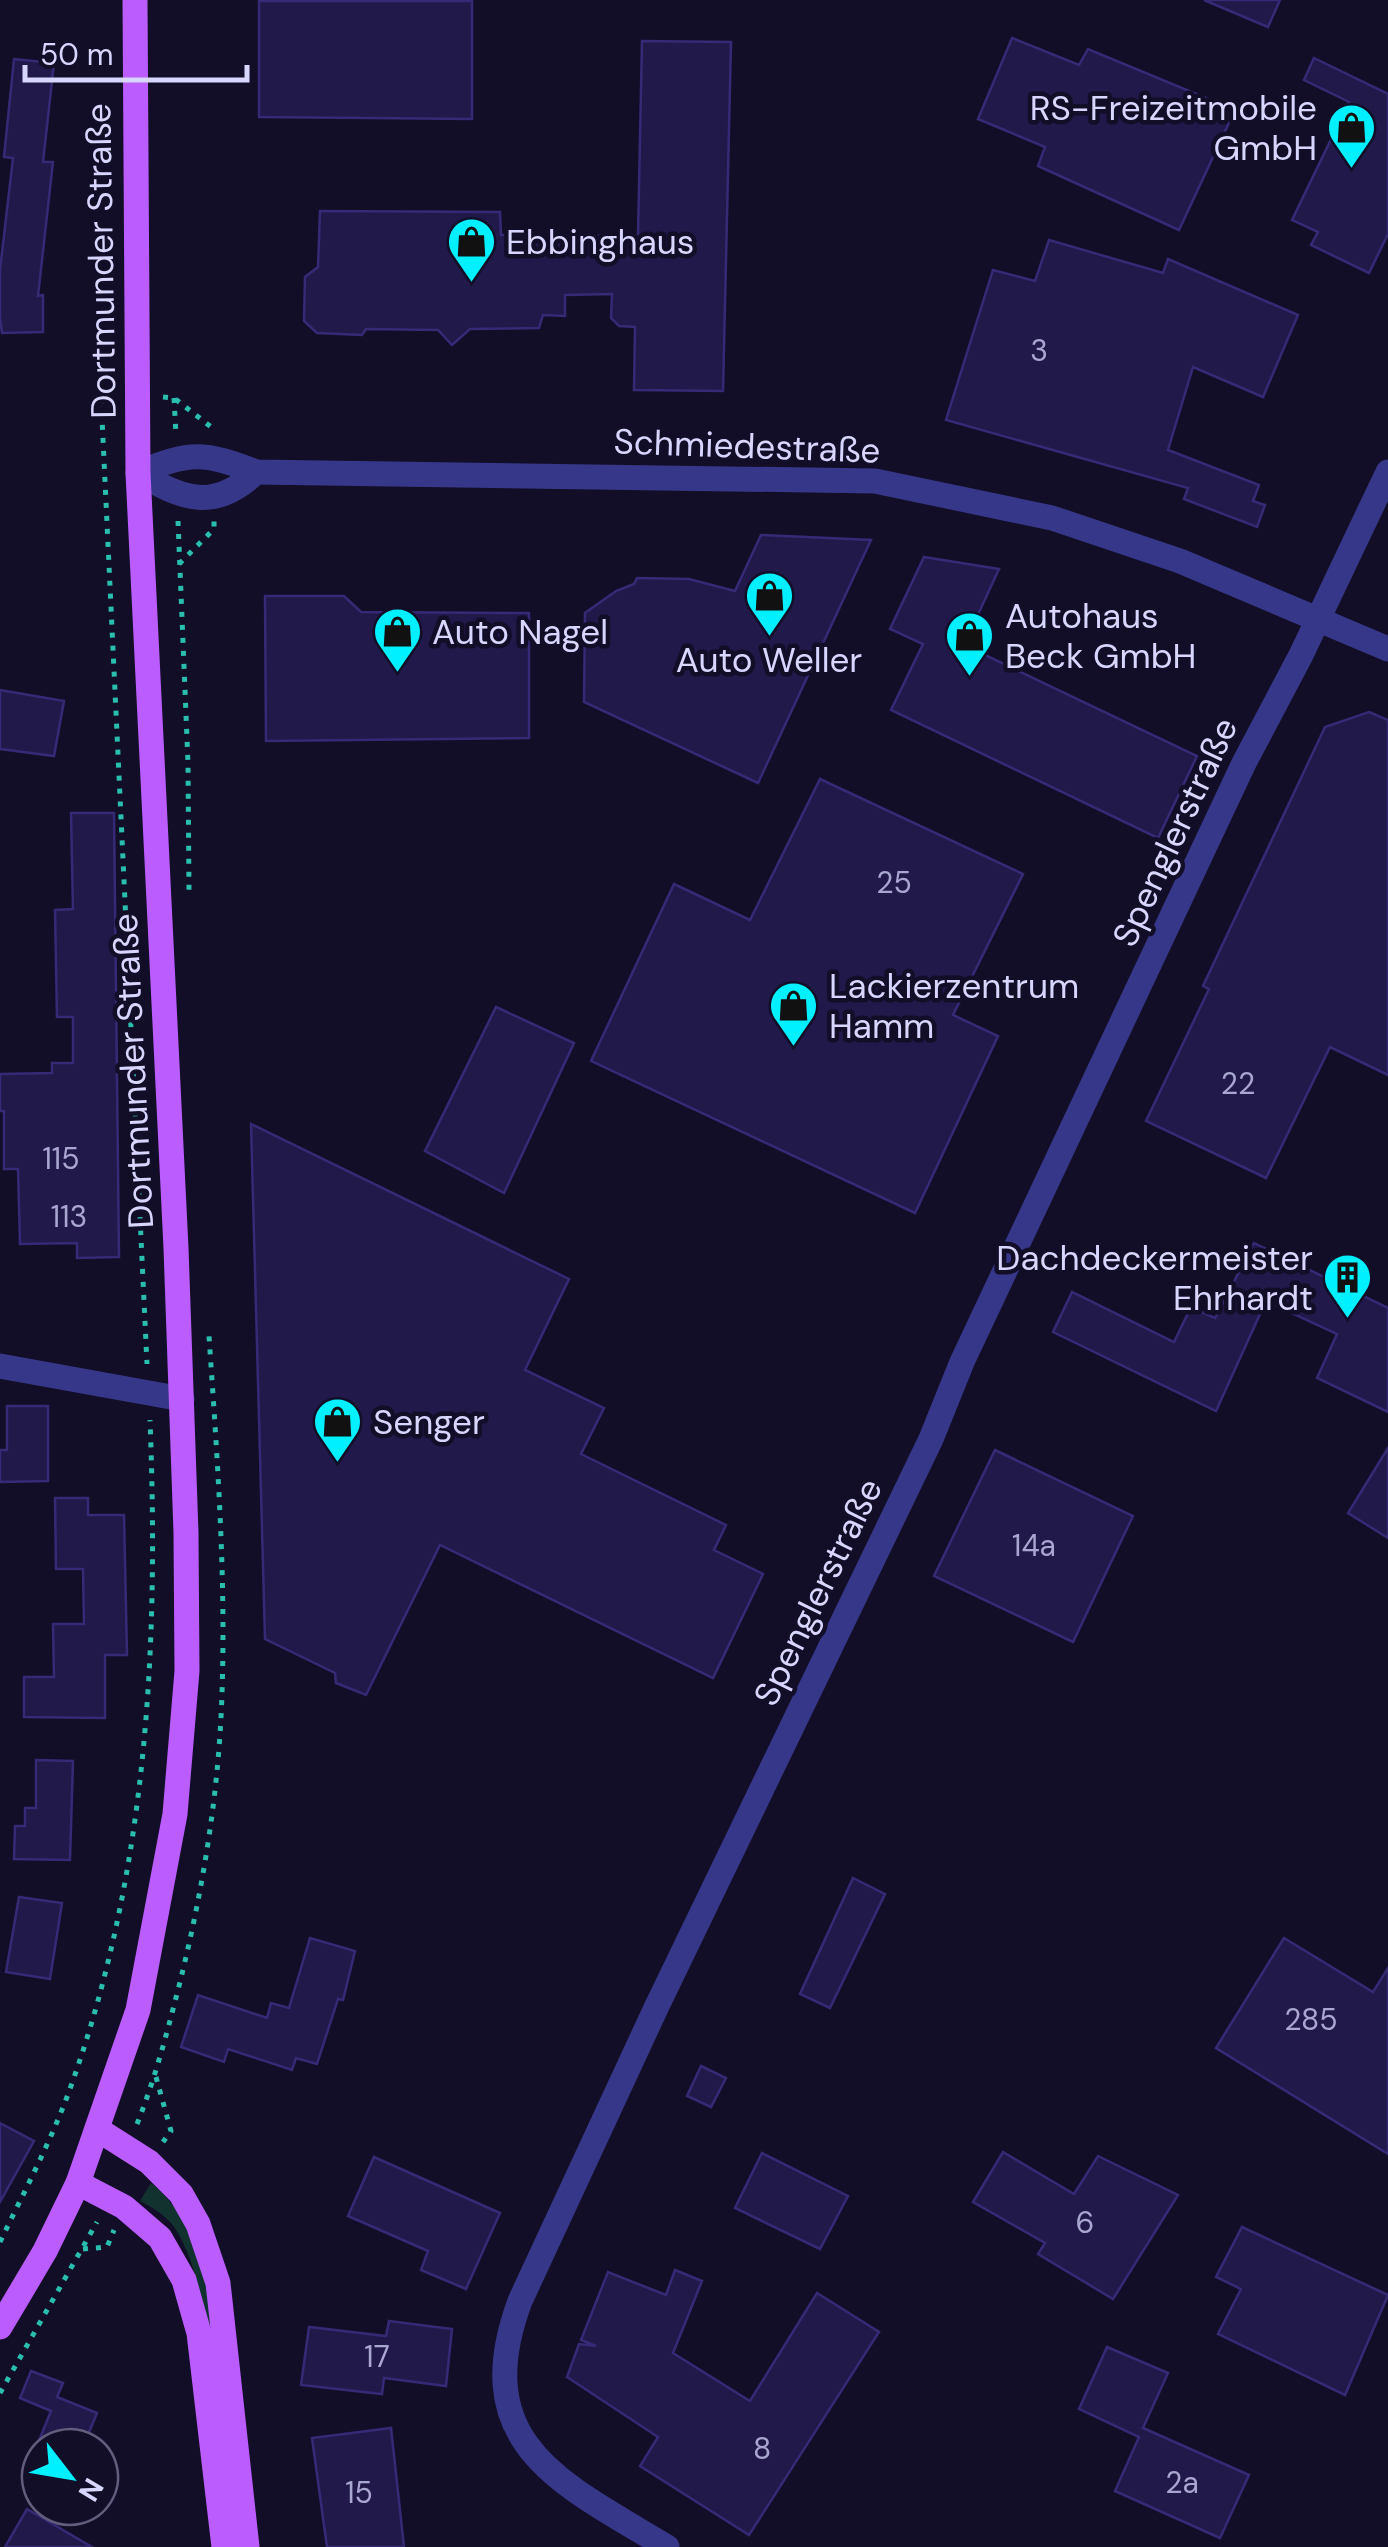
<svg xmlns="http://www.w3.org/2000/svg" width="1388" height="2547" font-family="'DM Sans',sans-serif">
<rect width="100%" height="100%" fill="#120e27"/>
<path fill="#11322f" d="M 151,2183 C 217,2235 217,2354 226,2431 C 215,2377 204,2263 171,2223 C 162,2213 151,2207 140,2201 Z"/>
<g fill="#211949" stroke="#362a76" stroke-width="2.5">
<path d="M 1204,0 L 1280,0 L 1268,27 Z"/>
<path d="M 259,1 L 472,1 L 472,119 L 259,117 Z"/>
<path d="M 1012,38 L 1079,65 L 1088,49 L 1235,110 L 1179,230 L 1038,166 L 1045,147 L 978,119 Z"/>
<path d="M 642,41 L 731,42 L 723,391 L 634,390 L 635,327 L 619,326 L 611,318 L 612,294 L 565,295 L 565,316 L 543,315 L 539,328 L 470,329 L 452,345 L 438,330 L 366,329 L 362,335 L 317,333 L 304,321 L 305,277 L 318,267 L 320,211 L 500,212 L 501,235 L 638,236 Z"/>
<path d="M 1314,58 L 1388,94 L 1388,234 L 1369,273 L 1311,245 L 1318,232 L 1292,220 L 1349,102 L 1304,80 Z"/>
<path d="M 14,59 L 54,63 L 43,162 L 53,162 L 38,296 L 43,295 L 43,332 L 2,333 L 0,318 L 0,270 L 13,158 L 4,157 Z"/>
<path d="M 1049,240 L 1163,273 L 1168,259 L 1298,315 L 1263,397 L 1193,367 L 1168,450 L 1259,485 L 1253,501 L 1265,505 L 1257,527 L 1184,499 L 1188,488 L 946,420 L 993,270 L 1035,281 Z"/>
<path d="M 761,535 L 871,540 L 758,783 L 584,702 L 585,613 L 616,591 L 634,584 L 637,578 L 689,579 L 735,591 Z"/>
<path d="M 924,557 L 999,569 L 964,645 L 1197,756 L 1158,838 L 891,710 L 923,644 L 890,629 Z"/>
<path d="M 265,596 L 344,596 L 361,612 L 529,613 L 529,738 L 266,741 Z"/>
<path d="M 0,690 L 64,701 L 54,756 L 0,749 Z"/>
<path d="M 1369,712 L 1388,720 L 1388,1075 L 1330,1047 L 1266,1178 L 1146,1121 L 1209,989 L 1203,986 L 1325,727 Z"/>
<path d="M 820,779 L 1023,874 L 953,1015 L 998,1036 L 915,1213 L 591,1061 L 674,884 L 750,920 Z"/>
<path d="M 71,813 L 114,813 L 119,1257 L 77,1258 L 77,1243 L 20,1244 L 18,1169 L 4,1169 L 4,1111 L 0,1111 L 0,1074 L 52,1073 L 52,1063 L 73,1063 L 73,1017 L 57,1017 L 55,910 L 73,909 Z"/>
<path d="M 496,1007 L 574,1043 L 504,1193 L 425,1151 Z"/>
<path d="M 251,1124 L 569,1279 L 525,1370 L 604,1408 L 581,1454 L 726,1525 L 714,1550 L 763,1574 L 713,1678 L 440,1545 L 366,1695 L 336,1683 L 335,1673 L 265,1639 Z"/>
<path d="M 1254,1243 L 1388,1308 L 1388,1412 L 1317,1378 L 1337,1334 L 1266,1301 L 1216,1411 L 1053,1332 L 1072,1292 L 1174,1342 L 1191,1307 L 1215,1318 Z"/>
<path d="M 7,1406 L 48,1406 L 48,1481 L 0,1482 L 0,1450 L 7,1450 Z"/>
<path d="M 1388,1448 L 1388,1538 L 1348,1513 Z"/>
<path d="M 995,1450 L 1133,1516 L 1073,1642 L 934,1576 Z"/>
<path d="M 55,1498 L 88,1498 L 88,1515 L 124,1515 L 127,1655 L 105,1655 L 105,1718 L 24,1717 L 24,1677 L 54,1677 L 53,1624 L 84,1624 L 83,1569 L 56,1569 Z"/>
<path d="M 36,1760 L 73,1761 L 70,1860 L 14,1859 L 15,1826 L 25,1826 L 25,1808 L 36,1808 Z"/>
<path d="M 853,1878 L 885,1894 L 830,2008 L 800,1994 Z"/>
<path d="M 19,1897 L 62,1903 L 50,1979 L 6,1972 Z"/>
<path d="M 310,1938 L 355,1951 L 343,2000 L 338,1999 L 317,2064 L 296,2058 L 292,2070 L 228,2049 L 224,2062 L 181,2047 L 198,1995 L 267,2018 L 271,2003 L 289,2008 Z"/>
<path d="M 1284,1938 L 1373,1992 L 1388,1968 L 1388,2154 L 1216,2048 Z"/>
<path d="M 701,2066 L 726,2078 L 711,2107 L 687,2096 Z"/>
<path d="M 0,2123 L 34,2141 L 0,2202 Z"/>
<path d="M 1003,2152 L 1074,2194 L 1098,2156 L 1178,2195 L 1113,2299 L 1038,2254 L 1045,2243 L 973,2202 Z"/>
<path d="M 762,2153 L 848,2196 L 820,2249 L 735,2208 Z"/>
<path d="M 374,2157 L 500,2213 L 466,2289 L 421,2270 L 428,2251 L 348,2216 Z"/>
<path d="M 1242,2227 L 1388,2295 L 1345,2395 L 1218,2334 L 1241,2289 L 1216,2277 Z"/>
<path d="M 675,2270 L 702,2281 L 673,2353 L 750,2401 L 817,2293 L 879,2332 L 749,2535 L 640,2466 L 658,2437 L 567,2377 L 579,2344 L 596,2346 L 581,2340 L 608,2272 L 666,2295 Z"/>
<path d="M 389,2321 L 452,2329 L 446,2386 L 384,2378 L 382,2394 L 301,2385 L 309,2327 L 386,2336 Z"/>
<path d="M 1107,2347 L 1168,2373 L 1143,2428 L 1249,2475 L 1220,2538 L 1115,2491 L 1139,2437 L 1079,2409 Z"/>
<path d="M 31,2371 L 63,2383 L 57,2397 L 97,2413 L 83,2447 L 61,2447 L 40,2438 L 51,2411 L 20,2398 Z"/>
<path d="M 391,2428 L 404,2547 L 327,2547 L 312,2438 Z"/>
<path d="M 27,2509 L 92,2547 L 5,2547 Z"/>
</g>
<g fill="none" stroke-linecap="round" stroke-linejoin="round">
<g stroke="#2abeaf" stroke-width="5" stroke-dasharray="5 8" stroke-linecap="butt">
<path d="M 112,396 L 101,397 L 147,1364"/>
<path d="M 163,397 L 174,398 L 215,430"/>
<path d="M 174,398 L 176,435"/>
<path d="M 178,521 L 188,763 L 189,890"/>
<path d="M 179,564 L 214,529 L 214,521"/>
<path d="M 156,2077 L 171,2131 L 163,2142"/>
<path d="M 137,2124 C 155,2079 167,2033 179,1986 C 203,1890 219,1792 222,1693 C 226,1574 217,1454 209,1336"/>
<path d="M 0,2242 C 23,2194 48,2147 67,2097 C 147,1880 159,1649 150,1420"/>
<path d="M 83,2249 L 107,2247 L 114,2230"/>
<path d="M 0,2393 L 97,2222"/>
</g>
<g stroke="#373789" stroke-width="25">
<path d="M 138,473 C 191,451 204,452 256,472 L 875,481 L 1052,518 L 1180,561 L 1388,649"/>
<path d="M 138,473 C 183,499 214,512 256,472"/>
<path d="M 0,1366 L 182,1399"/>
<path d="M 667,2547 C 561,2483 467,2444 520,2301 L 656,2008 L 931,1439 L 962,1362 L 1244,763 L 1301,655 L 1388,472"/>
</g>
<g stroke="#bb5cff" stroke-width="25">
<path d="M 97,2129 L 149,2162 L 181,2194 L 198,2224 L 218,2283 L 247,2547"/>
<path d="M 78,2183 L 124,2207 L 160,2238 L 184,2280 L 199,2333 L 224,2547"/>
<path d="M 0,2327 L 45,2251 L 78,2183 L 138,2010 L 175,1814 L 187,1671 L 186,1533 L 176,1248 L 138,473 L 135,0"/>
</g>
</g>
<defs>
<symbol id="shop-pin" viewBox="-11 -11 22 30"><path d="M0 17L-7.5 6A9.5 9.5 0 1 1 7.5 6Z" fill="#01f0ff" stroke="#120e27"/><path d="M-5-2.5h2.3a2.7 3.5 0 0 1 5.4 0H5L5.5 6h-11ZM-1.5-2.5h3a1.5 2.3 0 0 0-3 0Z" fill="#111"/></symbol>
<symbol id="building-pin" viewBox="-11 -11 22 30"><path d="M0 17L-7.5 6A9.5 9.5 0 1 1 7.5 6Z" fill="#01f0ff" stroke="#120e27"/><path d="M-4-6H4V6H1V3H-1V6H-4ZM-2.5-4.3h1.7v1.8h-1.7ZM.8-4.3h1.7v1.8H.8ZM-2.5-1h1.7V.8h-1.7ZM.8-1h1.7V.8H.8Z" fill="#111"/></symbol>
</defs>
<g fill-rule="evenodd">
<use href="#shop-pin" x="1324" y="100" width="55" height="75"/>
<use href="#shop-pin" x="444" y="214" width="55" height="75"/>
<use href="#shop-pin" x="742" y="568" width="55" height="75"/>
<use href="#shop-pin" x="370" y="604" width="55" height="75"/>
<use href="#shop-pin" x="942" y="608" width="55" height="75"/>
<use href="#shop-pin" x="766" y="978" width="55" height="75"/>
<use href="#building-pin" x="1320" y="1250" width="55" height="75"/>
<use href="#shop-pin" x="310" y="1394" width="55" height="75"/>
</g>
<g text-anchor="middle" stroke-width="9" stroke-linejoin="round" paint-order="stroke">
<g font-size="30" fill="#aaa6d2">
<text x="1039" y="361">3</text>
<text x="894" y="893">25</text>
<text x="1238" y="1094">22</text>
<text x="61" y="1169">115</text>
<text x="69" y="1227">113</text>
<text x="1034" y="1556">14a</text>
<text x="1311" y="2030">285</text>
<text x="1085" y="2233">6</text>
<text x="377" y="2367">17</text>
<text x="762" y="2459">8</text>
<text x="1182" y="2493">2a</text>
<text x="359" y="2503">15</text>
</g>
<g font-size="35" fill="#d8d5ff" stroke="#120e27" text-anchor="start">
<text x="1317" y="120" text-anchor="end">RS-Freizeitmobile<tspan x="1317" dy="40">GmbH</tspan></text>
<text x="506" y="254">Ebbinghaus</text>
<text x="1005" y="628">Autohaus<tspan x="1005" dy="40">Beck GmbH</tspan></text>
<text x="432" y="644">Auto Nagel</text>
<text x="769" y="672" text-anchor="middle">Auto Weller</text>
<text x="829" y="998">Lackierzentrum<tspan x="829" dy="40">Hamm</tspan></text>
<text x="1313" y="1270" text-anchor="end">Dachdeckermeister<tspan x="1313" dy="40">Ehrhardt</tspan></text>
<text x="373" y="1434">Senger</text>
</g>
<g font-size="35" fill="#d8d5ff" stroke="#120e27">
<text transform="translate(101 261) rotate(-91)" y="12">Dortmunder Straße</text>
<text transform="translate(747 446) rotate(2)" y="12">Schmiedestraße</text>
<text transform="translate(1175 832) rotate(-65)" y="12">Spenglerstraße</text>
<text transform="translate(133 1071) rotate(-93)" y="12">Dortmunder Straße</text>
<text transform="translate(818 1592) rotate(-64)" y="12">Spenglerstraße</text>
</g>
</g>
<g transform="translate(70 2477) rotate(121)"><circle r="48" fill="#120e27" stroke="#615e7d" stroke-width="2.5"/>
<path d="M0-8L18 38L0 25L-18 38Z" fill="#01f0ff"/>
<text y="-15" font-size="28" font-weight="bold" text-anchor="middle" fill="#d8d5ff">N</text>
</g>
<path d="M25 65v15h222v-15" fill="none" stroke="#d8d5ff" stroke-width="5"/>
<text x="40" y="65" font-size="30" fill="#d8d5ff" stroke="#120e27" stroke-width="8" paint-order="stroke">50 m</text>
</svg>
